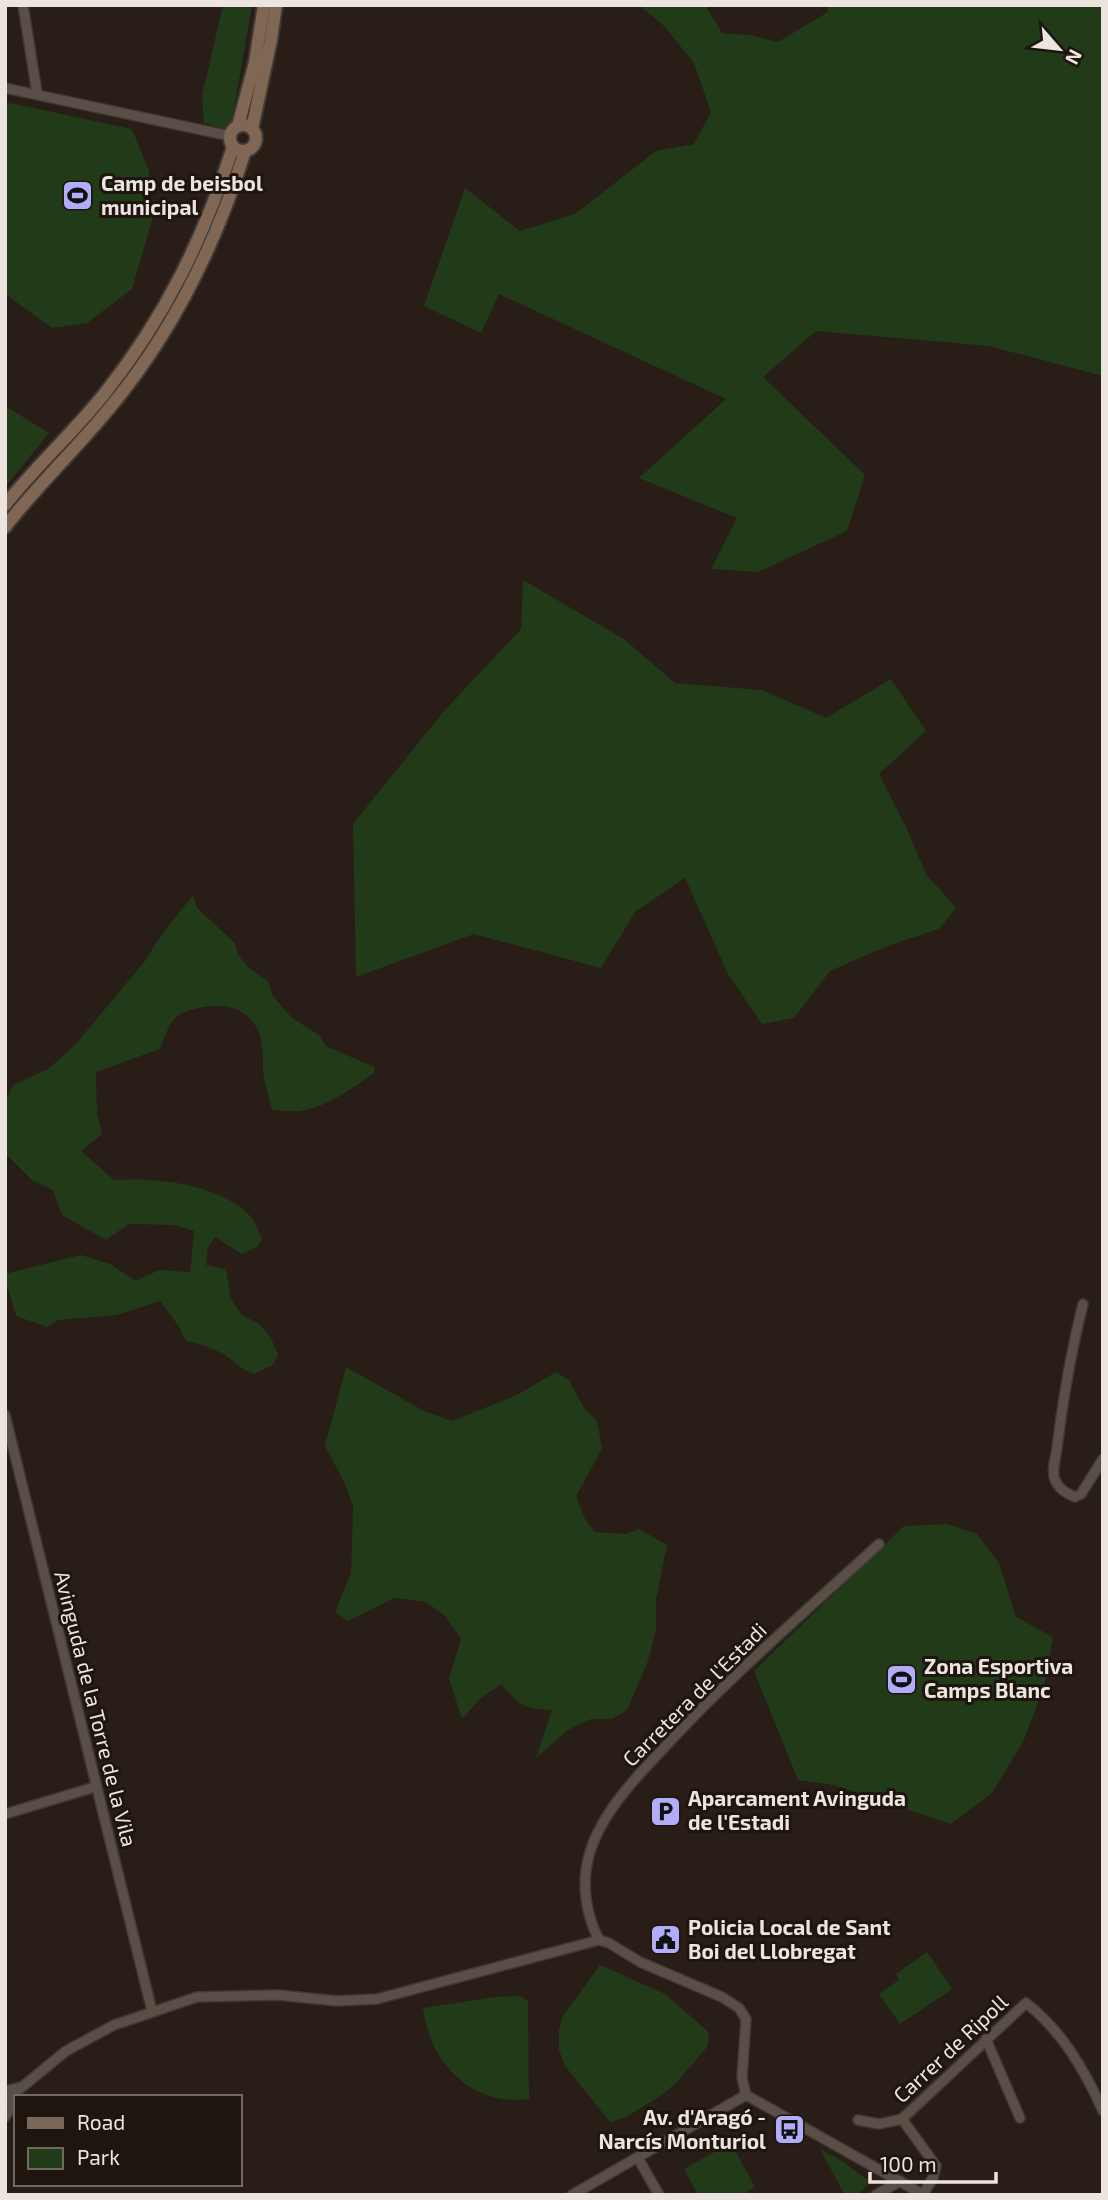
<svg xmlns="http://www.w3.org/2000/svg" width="1108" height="2200" font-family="'Exo 2',sans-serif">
<rect width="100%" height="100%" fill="#281e17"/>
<g fill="#213a18">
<path d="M 223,5 L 252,5 L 232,121 L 225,129 L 204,123 L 202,96 Z"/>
<path d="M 639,5 L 705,5 L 722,33 L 749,35 L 778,42 L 828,12 L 828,5 L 1103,5 L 1103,376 L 989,346 L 816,331 L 763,377 L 865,475 L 847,531 L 758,572 L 711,569 L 737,518 L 639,478 L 726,399 L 499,294 L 481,333 L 424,306 L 465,188 L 520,231 L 575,214 L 656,151 L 694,144 L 711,112 L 694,63 L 664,26 Z"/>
<path d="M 5,102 L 132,129 L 149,171 L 152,220 L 132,289 L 87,323 L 52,328 L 5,294 Z"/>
<path d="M 5,406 L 49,433 L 5,487 Z"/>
<path d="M 523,580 L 624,639 L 675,683 L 762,690 L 826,718 L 891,679 L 926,731 L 879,774 L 907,829 L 926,874 L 956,908 L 939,929 L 890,945 L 830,971 L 794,1018 L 762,1024 L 728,974 L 685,878 L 635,912 L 601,968 L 474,934 L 356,977 L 353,824 L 444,711 L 521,629 Z"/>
<path d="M 193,895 L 197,908 L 235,943 L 238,955 L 248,967 L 268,981 L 273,996 L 292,1018 L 319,1035 L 326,1046 L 374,1067 L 374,1073 C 352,1088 328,1107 300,1111 C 292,1112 281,1110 272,1110 C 270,1099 266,1089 264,1078 C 262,1066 264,1052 261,1040 C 254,1011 230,1002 203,1007 C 171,1013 171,1021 160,1049 L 96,1072 L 97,1112 L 102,1134 L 81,1151 L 114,1180 C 156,1177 225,1184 253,1219 C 257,1225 259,1233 262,1239 L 258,1246 L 242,1254 L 215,1237 L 208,1248 L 206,1265 L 226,1269 L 231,1299 L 242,1315 L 259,1324 L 271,1338 L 278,1355 L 273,1365 L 254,1374 C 243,1370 238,1365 229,1358 C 217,1349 201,1344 186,1341 L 178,1325 L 160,1301 L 117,1315 L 58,1320 L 47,1327 L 16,1316 L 5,1278 L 5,1274 L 81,1255 L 110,1264 L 136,1281 L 159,1270 L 190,1272 L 194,1231 L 175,1225 L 129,1224 L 106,1240 L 62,1215 L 53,1190 L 33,1181 L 6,1154 L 5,1101 L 13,1085 L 48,1069 L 75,1045 L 145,961 L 160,937 Z"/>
<path d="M 346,1367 L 424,1411 L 452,1421 L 517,1395 L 556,1372 L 569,1380 L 584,1408 L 597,1421 L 602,1449 L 576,1496 L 585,1519 L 595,1532 L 625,1534 L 639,1529 L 667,1545 L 656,1600 L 656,1629 L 648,1661 L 627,1710 L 612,1719 L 591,1719 L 568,1730 L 536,1758 L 552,1710 C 520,1708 522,1707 501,1684 L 480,1699 L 462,1719 L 449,1678 L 461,1639 L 445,1616 L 426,1602 L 395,1598 L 348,1621 L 335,1612 L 351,1573 L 353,1506 L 344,1482 L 325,1446 Z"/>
<path d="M 947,1524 L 977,1534 L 999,1563 L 1016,1617 L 1053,1637 L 1044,1687 L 1023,1742 L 992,1793 L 951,1824 L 834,1785 L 798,1780 L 754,1671 L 904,1526 Z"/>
<path d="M 927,1952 L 952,1989 L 900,2024 L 879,1994 L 899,1980 L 896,1974 Z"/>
<path d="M 600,1965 L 665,1994 L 702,2026 L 708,2032 L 709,2039 L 707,2047 L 678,2081 L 662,2095 L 626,2117 L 610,2122 L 565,2066 L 559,2050 L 559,2030 L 563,2016 Z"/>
<path d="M 520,1996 L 528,2001 L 529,2099 C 470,2107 430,2062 423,2008 L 495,1997 Z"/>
<path d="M 731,2143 L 755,2187 L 742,2195 L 698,2195 L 684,2169 Z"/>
<path d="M 820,2149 L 842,2161 L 869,2181 C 864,2192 857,2195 845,2195 Z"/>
</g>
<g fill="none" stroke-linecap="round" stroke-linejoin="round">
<defs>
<g id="street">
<path d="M 23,5 L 37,93"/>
<path d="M 5,88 L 230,136"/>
<path d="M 1083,1304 C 1071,1352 1063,1399 1057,1448 C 1056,1458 1051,1470 1055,1480 C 1059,1489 1066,1493 1075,1497 L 1081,1494 L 1103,1459"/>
<path d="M 5,1415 L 152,2011"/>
<path d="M 5,1814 L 95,1787"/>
<path d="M 599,1940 C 585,1913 581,1881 590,1852 C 602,1813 635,1778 663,1749 C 730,1676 806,1611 879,1544"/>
<path d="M 986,2039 L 1020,2118"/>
<path d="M 5,2091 L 21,2087"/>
<path d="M 746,2095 L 924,2195"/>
<path d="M 5,2101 L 66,2051 L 114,2025 L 197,1997 L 278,1995 L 337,2001 L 377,1999 L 599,1940 L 609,1943 L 640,1962 L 722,1997 L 739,2008 L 746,2019 L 742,2078 L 746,2095"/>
<path d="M 5,2117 L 16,2100"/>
<path d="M 902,2119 L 936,2166 L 933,2178 L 923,2194"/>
<path d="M 858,2120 L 879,2124 L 902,2119 L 1026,2003 C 1062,2031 1084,2069 1103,2111"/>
<path d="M 638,2158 L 659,2195"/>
<path d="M 572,2195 L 746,2095"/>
<path d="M 876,2195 L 900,2181"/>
</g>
<g id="secondary">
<circle cx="243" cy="138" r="13"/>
<path d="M 238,126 L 255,62 L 264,5"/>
<path d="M 252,129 L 271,40 L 276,5"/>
<path d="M 5,505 C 36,466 74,432 105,393 C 166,316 203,239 233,147"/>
<path d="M 5,527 C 37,486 75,450 108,410 C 171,335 216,244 245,151"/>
</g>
</defs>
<use href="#street" stroke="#403833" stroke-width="12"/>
<use href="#secondary" stroke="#403833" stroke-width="16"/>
<use href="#street" stroke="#5a4f47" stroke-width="9"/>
<use href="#secondary" stroke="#7f6753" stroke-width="12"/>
</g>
<defs>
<symbol id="stadium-square" viewBox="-11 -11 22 22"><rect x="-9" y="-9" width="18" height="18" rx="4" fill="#b2adf9" stroke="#1e150e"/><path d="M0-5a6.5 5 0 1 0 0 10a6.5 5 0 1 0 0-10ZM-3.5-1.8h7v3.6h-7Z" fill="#111"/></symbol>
<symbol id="parking-square" viewBox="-11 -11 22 22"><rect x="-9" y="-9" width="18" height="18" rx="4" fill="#b2adf9" stroke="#1e150e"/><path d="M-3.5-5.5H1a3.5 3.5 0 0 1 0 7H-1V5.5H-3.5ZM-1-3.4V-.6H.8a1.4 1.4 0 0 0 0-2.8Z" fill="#111"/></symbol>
<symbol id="civic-square" viewBox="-11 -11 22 22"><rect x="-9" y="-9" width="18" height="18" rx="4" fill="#b2adf9" stroke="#1e150e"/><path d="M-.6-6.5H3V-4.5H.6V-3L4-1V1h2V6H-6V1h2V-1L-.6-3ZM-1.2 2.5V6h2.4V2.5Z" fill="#111"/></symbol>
<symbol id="bus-square" viewBox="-11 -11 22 22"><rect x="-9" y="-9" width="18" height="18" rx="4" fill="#b2adf9" stroke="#1e150e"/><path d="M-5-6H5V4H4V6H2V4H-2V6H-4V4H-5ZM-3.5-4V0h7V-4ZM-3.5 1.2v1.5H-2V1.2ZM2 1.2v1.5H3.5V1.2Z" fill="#111"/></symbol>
</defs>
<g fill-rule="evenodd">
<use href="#stadium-square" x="60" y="178" width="35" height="35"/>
<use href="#stadium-square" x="884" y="1662" width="35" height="35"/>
<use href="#parking-square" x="648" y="1794" width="35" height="35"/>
<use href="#civic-square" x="648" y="1922" width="35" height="35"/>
<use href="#bus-square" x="772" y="2112" width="35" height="35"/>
</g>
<g text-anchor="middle" stroke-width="6" stroke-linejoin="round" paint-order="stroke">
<g font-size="21" font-weight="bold" fill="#ebe4df" stroke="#1e150e" text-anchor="start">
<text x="101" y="191">Camp de beisbol<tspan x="101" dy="24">municipal</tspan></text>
<text x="924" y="1674">Zona Esportiva<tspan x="924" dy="24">Camps Blanc</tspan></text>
<text x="688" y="1806">Aparcament Avinguda<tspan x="688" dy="24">de l'Estadi</tspan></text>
<text x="688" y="1935">Policia Local de Sant<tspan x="688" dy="24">Boi del Llobregat</tspan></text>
<text x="766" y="2125" text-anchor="end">Av. d'Aragó -<tspan x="766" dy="24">Narcís Monturiol</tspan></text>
</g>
<g font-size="21" fill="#ebe4df" stroke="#1e150e">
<text transform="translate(695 1695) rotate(-45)" y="7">Carretera de l'Estadi</text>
<text transform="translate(95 1709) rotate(76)" y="7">Avinguda de la Torre de la Vila</text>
<text transform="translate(951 2049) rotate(-43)" y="7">Carrer de Ripoll</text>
</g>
</g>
<rect width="1108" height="2200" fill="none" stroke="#ebe4df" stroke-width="14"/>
<rect x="14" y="2095" width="228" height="91" fill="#1e150e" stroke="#706862" stroke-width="2"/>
<rect x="28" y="2118" width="35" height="10" fill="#7f6753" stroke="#706862" stroke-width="2"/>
<text x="77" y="2130" font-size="21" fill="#ebe4df">Road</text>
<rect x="28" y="2148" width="35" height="21" fill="#213a18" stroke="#706862" stroke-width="2"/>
<text x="77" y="2165" font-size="21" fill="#ebe4df">Park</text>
<g transform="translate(1059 49) rotate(118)" stroke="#1e150e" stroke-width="5" paint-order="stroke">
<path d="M0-5L12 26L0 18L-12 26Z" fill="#ebe4df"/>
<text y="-10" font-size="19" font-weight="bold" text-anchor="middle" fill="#ebe4df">N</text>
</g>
<path d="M870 2172v10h126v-10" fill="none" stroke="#ebe4df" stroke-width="3.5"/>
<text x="880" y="2172" font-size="21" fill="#ebe4df" stroke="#1e150e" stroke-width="5" paint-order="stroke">100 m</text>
</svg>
